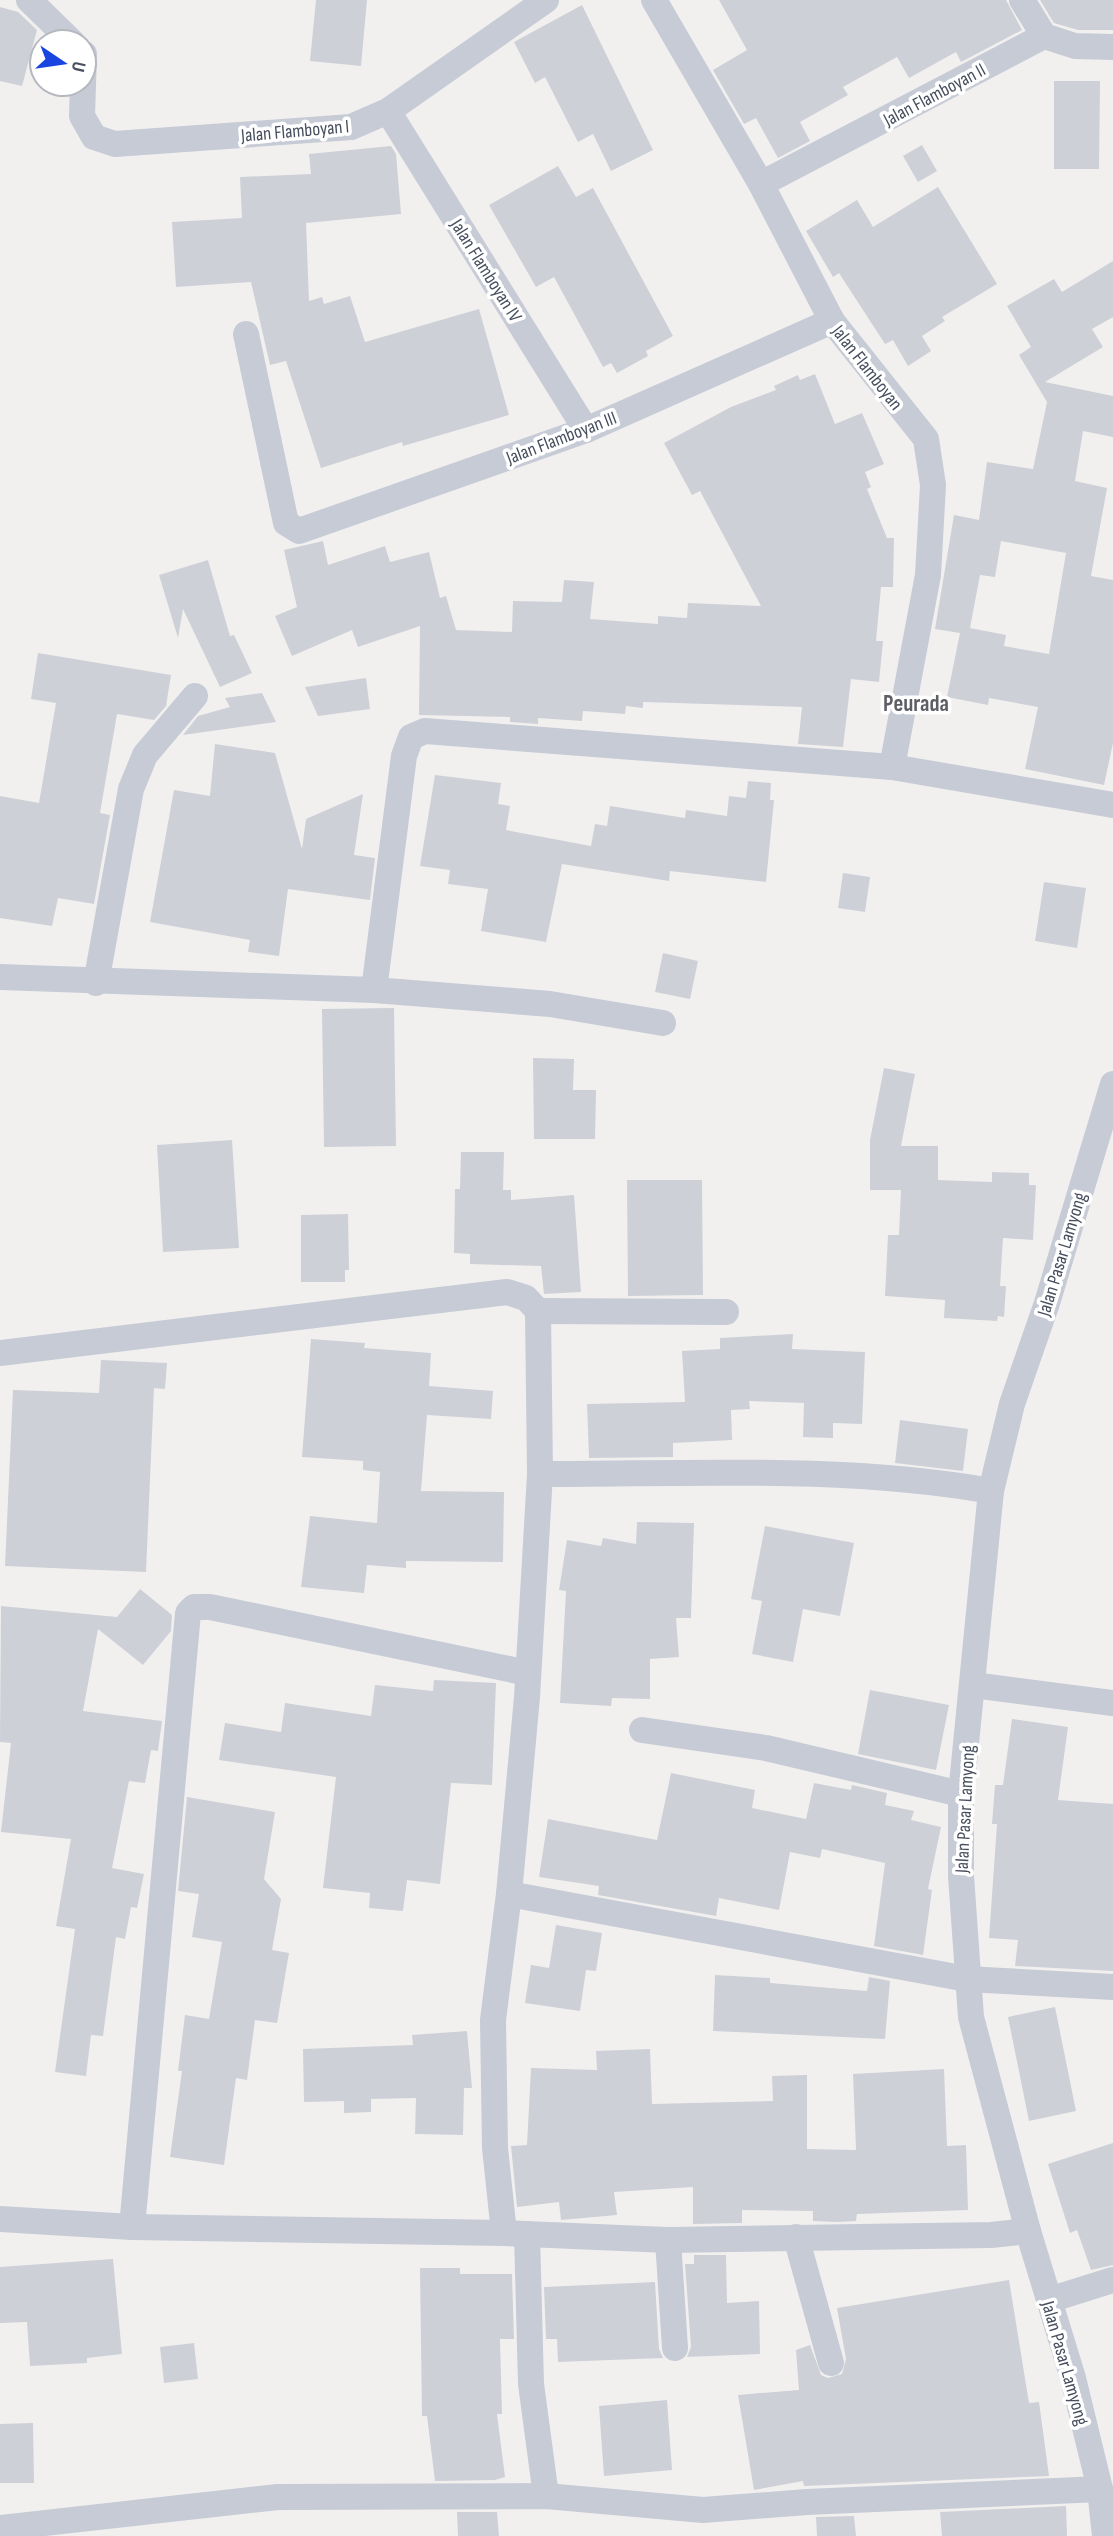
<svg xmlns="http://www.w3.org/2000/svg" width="1113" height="2536" font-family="'Sofia Sans Condensed',sans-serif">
<rect width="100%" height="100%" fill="#f2f0ef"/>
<g fill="#ced0d7" fill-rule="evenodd">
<path d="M 316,0 L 367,0 L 361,66 L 310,61 Z"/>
<path d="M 719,0 L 1006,0 L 1022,30 L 961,62 L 956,52 L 909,78 L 897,57 L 843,87 L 848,95 L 800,122 L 810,141 L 778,158 L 756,118 L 744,124 L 713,70 L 747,50 Z"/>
<path d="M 1040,0 L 1113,0 L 1113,30 L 1078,30 L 1054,23 Z"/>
<path d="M 582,5 L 653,150 L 611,171 L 593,134 L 578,142 L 545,77 L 535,83 L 514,42 Z"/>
<path d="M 0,7 L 18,12 L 37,30 L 22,86 L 0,81 Z"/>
<path d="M 1054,81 L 1100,81 L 1099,169 L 1054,169 Z"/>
<path d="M 922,145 L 937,171 L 918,182 L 903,156 Z"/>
<path d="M 391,146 L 396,154 L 401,214 L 306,223 L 309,301 L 322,297 L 324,304 L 350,296 L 365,342 L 479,309 L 509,415 L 403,446 L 402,442 L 321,468 L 286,361 L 270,365 L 251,282 L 176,287 L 172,222 L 242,218 L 240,177 L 311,174 L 309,154 Z"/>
<path d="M 558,166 L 576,197 L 593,188 L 673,336 L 646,351 L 648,356 L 617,373 L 611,363 L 603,367 L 554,277 L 536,287 L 489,205 Z"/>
<path d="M 938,187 L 997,284 L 942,317 L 945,321 L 922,336 L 931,351 L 908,366 L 893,340 L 885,344 L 839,273 L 833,277 L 806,231 L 857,200 L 873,227 Z"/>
<path d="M 1113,261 L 1113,317 L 1092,329 L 1103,347 L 1045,382 L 1113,396 L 1113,437 L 1083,431 L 1075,481 L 1107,488 L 1091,576 L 1113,580 L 1113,743 L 1104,785 L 1025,769 L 1038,707 L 989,698 L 988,705 L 947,697 L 960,633 L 935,629 L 954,515 L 979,520 L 987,462 L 1033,469 L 1047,402 L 1019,355 L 1031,347 L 1007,306 L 1054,279 L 1062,292 ZM 1001,541 L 1066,553 L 1049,654 L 1004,646 L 1006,635 L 970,628 L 980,575 L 995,577 Z"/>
<path d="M 815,374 L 835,424 L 862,413 L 884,464 L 865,472 L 871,487 L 867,489 L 887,538 L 894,538 L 893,587 L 881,587 L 876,641 L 883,641 L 879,682 L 851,679 L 843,747 L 798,744 L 802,707 L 643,702 L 643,708 L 626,706 L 625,714 L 583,711 L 582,721 L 538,718 L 538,724 L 510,722 L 510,717 L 419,715 L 420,626 L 358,647 L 352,630 L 292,656 L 275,616 L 297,607 L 284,550 L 323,541 L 328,565 L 385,546 L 390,562 L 429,552 L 440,598 L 446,596 L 456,630 L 512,632 L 513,601 L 562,602 L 564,580 L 594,582 L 590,619 L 658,624 L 658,616 L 687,618 L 688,603 L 761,606 L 700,491 L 692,495 L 664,443 L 731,407 L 776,390 L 774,386 L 798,375 L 800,380 Z"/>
<path d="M 208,560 L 230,636 L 234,635 L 252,673 L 220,687 L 183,609 L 178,638 L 159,575 Z"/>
<path d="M 38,653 L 171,675 L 166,706 L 154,720 L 117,714 L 100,813 L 110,815 L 94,904 L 58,898 L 52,926 L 0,918 L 0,796 L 39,803 L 56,703 L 31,699 Z"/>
<path d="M 366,678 L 370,709 L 318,716 L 305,687 Z"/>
<path d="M 262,693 L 276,722 L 183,735 L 198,716 L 230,707 L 225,698 Z"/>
<path d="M 215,744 L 275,753 L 302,849 L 306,819 L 363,794 L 354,855 L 375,858 L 370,900 L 288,889 L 279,956 L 248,952 L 250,940 L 150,922 L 174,790 L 210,796 Z"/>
<path d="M 435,775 L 501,783 L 498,804 L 510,806 L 506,830 L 591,846 L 595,824 L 607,826 L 610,806 L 685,818 L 686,810 L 727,816 L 729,796 L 746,798 L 748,781 L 771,783 L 770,800 L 774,800 L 766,882 L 670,871 L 669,881 L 562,864 L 546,942 L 481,931 L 488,889 L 448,884 L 450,870 L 420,866 Z"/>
<path d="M 843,873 L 870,877 L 865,912 L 838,908 Z"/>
<path d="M 1044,882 L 1086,888 L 1077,948 L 1035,941 Z"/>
<path d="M 663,953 L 698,961 L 690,999 L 655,992 Z"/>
<path d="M 394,1008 L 396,1146 L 324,1147 L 322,1009 Z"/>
<path d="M 533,1058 L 574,1059 L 573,1090 L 596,1090 L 595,1139 L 534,1139 Z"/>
<path d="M 884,1068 L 915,1074 L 901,1146 L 938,1146 L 938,1180 L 992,1182 L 992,1172 L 1029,1173 L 1029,1185 L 1036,1185 L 1033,1240 L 1003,1238 L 1000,1286 L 1006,1286 L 1004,1317 L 998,1316 L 997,1321 L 944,1318 L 945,1300 L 885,1296 L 888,1235 L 899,1235 L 901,1190 L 870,1190 L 870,1140 Z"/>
<path d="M 232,1140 L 239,1248 L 163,1252 L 157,1145 Z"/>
<path d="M 461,1152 L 504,1152 L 503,1190 L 511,1190 L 511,1200 L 574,1195 L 581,1292 L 544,1294 L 541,1266 L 470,1264 L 470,1254 L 454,1253 L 455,1189 L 460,1189 Z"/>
<path d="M 627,1180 L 702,1180 L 703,1295 L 628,1296 Z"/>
<path d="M 348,1214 L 349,1270 L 345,1270 L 345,1282 L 301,1282 L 301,1215 Z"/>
<path d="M 793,1334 L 792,1349 L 865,1352 L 862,1424 L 833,1423 L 833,1438 L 803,1437 L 804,1403 L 749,1401 L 750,1409 L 731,1410 L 732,1440 L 673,1443 L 673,1457 L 589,1458 L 587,1404 L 685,1402 L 682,1351 L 720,1349 L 720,1338 Z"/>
<path d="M 311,1339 L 365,1343 L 364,1348 L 431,1353 L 429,1386 L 493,1391 L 491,1419 L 427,1415 L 421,1491 L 504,1492 L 503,1562 L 406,1561 L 406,1568 L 367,1565 L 364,1593 L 301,1587 L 310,1516 L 377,1523 L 380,1472 L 363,1470 L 363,1461 L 302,1457 Z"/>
<path d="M 101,1360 L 167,1363 L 165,1389 L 154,1388 L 146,1572 L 5,1566 L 13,1390 L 99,1393 Z"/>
<path d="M 900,1420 L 968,1429 L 963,1471 L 895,1463 Z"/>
<path d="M 637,1522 L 694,1523 L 691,1618 L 676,1618 L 679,1657 L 650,1659 L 650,1699 L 612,1698 L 611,1706 L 560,1703 L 566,1591 L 559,1590 L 567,1540 L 601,1546 L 603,1538 L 636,1544 Z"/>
<path d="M 765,1526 L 854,1543 L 840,1616 L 803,1609 L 793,1662 L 752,1654 L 762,1601 L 751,1599 Z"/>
<path d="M 140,1589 L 172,1615 L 171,1631 L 143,1665 L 98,1629 L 83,1711 L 162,1721 L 158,1751 L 151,1750 L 145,1783 L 129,1781 L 112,1868 L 144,1874 L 137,1908 L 131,1907 L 125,1939 L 116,1937 L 103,2036 L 91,2035 L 86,2076 L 55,2072 L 75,1929 L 56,1926 L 71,1839 L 1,1832 L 11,1743 L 0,1742 L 1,1606 L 117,1617 Z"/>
<path d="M 434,1680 L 496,1683 L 492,1785 L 451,1783 L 440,1884 L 407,1880 L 403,1911 L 369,1908 L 370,1893 L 323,1888 L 336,1777 L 219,1760 L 225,1723 L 281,1732 L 285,1703 L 371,1716 L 375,1685 L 433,1691 Z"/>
<path d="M 870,1690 L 949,1705 L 936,1770 L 858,1754 Z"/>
<path d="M 1012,1719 L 1068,1727 L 1058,1800 L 1113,1804 L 1113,1971 L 1015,1966 L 1018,1940 L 989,1938 L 997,1824 L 992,1824 L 995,1785 L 1003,1785 Z"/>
<path d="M 671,1773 L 755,1790 L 752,1808 L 806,1819 L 814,1783 L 851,1790 L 852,1785 L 887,1793 L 885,1805 L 914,1811 L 911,1820 L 941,1827 L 928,1889 L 932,1890 L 923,1955 L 874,1946 L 885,1863 L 822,1849 L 820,1858 L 790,1852 L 779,1910 L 719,1898 L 716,1916 L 598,1895 L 599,1886 L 539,1877 L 548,1819 L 657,1840 Z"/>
<path d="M 187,1797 L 275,1812 L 264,1879 L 281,1899 L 272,1950 L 289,1953 L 277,2023 L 255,2020 L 247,2080 L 236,2078 L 224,2165 L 170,2157 L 182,2071 L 178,2071 L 185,2015 L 209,2019 L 222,1942 L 192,1937 L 199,1894 L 178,1891 Z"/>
<path d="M 556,1925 L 602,1933 L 596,1971 L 586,1970 L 580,2011 L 525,2003 L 531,1965 L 549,1968 Z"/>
<path d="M 715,1975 L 770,1978 L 770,1983 L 867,1991 L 869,1977 L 890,1981 L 885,2039 L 713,2031 Z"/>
<path d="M 1055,2007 L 1076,2111 L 1029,2121 L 1008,2017 Z"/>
<path d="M 467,2031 L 472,2088 L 464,2088 L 463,2135 L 415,2134 L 416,2098 L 371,2099 L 371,2112 L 344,2113 L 344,2101 L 304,2102 L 303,2049 L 413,2045 L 412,2035 Z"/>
<path d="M 650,2049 L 652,2104 L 773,2101 L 772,2076 L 807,2075 L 807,2149 L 856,2150 L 853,2074 L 944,2069 L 947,2146 L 966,2145 L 968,2210 L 857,2214 L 856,2221 L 837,2222 L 813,2221 L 813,2211 L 742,2210 L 742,2223 L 693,2224 L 693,2187 L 614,2192 L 617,2215 L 561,2220 L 559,2202 L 517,2207 L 511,2146 L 527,2145 L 531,2068 L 597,2070 L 596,2051 Z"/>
<path d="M 1113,2143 L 1113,2265 L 1091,2270 L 1077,2230 L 1070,2233 L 1048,2164 Z"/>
<path d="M 694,2255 L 726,2255 L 727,2303 L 759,2301 L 760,2354 L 687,2357 L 691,2347 L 685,2264 L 694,2264 Z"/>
<path d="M 113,2259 L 122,2354 L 87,2358 L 87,2363 L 30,2366 L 27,2322 L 0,2323 L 0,2267 Z"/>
<path d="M 420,2268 L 460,2268 L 460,2274 L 512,2274 L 514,2339 L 500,2339 L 502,2414 L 497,2414 L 505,2477 L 495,2480 L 435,2481 L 427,2416 L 422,2416 Z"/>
<path d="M 1009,2280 L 1029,2403 L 1039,2402 L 1049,2476 L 804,2486 L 803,2481 L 754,2490 L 738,2395 L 799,2390 L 796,2350 L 810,2345 L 821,2375 L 828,2378 L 842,2374 L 846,2359 L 837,2308 Z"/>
<path d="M 655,2282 L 659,2349 L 663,2358 L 558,2362 L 557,2339 L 546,2339 L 544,2287 Z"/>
<path d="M 194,2343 L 198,2379 L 164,2383 L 160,2347 Z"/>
<path d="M 667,2400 L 672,2470 L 604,2476 L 599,2406 Z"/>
<path d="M 33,2423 L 34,2483 L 0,2483 L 0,2424 Z"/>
<path d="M 1066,2506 L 1067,2536 L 942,2536 L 940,2512 Z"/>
<path d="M 457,2512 L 497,2512 L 499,2536 L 458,2536 Z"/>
<path d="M 854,2516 L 856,2536 L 817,2536 L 816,2517 Z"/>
</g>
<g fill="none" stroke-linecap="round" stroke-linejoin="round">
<g stroke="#c6cbd6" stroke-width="26">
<path d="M 29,0 L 72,42"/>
<path d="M 654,0 L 761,184 L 832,321 L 926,439 L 933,485 L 928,575 L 892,767"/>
<path d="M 1022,0 L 1044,36"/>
<path d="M 84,54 L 82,116 L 94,137 L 115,144 L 351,127 L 388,111 L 546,0"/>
<path d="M 388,111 L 586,430"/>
<path d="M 761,184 L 1044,36 L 1075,46 L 1113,47"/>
<path d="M 246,334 L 286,523 L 299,531 L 586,430 L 832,321"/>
<path d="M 0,977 L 374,990 L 550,1004 L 663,1023"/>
<path d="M 96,983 L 131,789 L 145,755 L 195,696"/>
<path d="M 374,990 L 404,756 L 411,737 L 425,731 L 892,767 L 1113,805"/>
<path d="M 538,1311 L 726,1312"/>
<path d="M 0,1353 L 507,1292 L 526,1298 L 538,1311 L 540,1474 L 527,1697 L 509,1894 L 493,2020 L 495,2148 L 504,2233"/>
<path d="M 540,1474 C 690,1474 843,1465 991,1491"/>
<path d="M 973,1685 L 1113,1703"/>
<path d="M 642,1730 L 766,1748 L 961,1794"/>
<path d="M 509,1894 L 967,1979 L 1113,1987"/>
<path d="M 0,2219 L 132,2227 L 504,2233 L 668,2240 L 991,2235 L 1028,2231"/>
<path d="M 132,2227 L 188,1613 L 194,1607 L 210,1607 L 528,1673"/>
<path d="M 527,2234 L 531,2384 L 546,2496"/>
<path d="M 796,2237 L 831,2363"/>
<path d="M 668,2240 L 675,2348"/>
<path d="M 1049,2300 L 1113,2280"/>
<path d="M 0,2528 L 278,2497 L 546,2496 L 703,2510 L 807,2502 L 1100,2489"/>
<path d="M 1105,2536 L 1100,2489 L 1073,2378 L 1028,2231 L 971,2017 L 961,1876 L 961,1794 L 991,1491 L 1012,1404 L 1047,1303 L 1113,1084"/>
</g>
</g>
<g text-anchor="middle" stroke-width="7" stroke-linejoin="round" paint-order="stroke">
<g font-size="19" fill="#474e5d" stroke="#fff">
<text transform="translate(934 94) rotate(-28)" y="7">Jalan Flamboyan II</text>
<text transform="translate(295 130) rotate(-5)" y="7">Jalan Flamboyan I</text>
<text transform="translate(487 270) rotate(58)" y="7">Jalan Flamboyan IV</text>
<text transform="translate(868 367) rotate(52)" y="7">Jalan Flamboyan</text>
<text transform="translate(561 437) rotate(-21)" y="7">Jalan Flamboyan III</text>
<text transform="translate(1061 1254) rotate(-73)" y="7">Jalan Pasar Lamyong</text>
<text transform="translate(964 1809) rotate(-87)" y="7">Jalan Pasar Lamyong</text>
<text transform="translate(1066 2363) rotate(74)" y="7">Jalan Pasar Lamyong</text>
</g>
<g font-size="23" font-weight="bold" fill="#5c5e64" stroke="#fff">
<text x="916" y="711">Peurada</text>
</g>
</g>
<g transform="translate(63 63) rotate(103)"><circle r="33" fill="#ffffff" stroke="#b5b8be" stroke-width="2"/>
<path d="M0-5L12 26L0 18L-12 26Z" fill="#1a45e0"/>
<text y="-10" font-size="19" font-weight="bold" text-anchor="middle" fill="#474e5d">U</text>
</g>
</svg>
